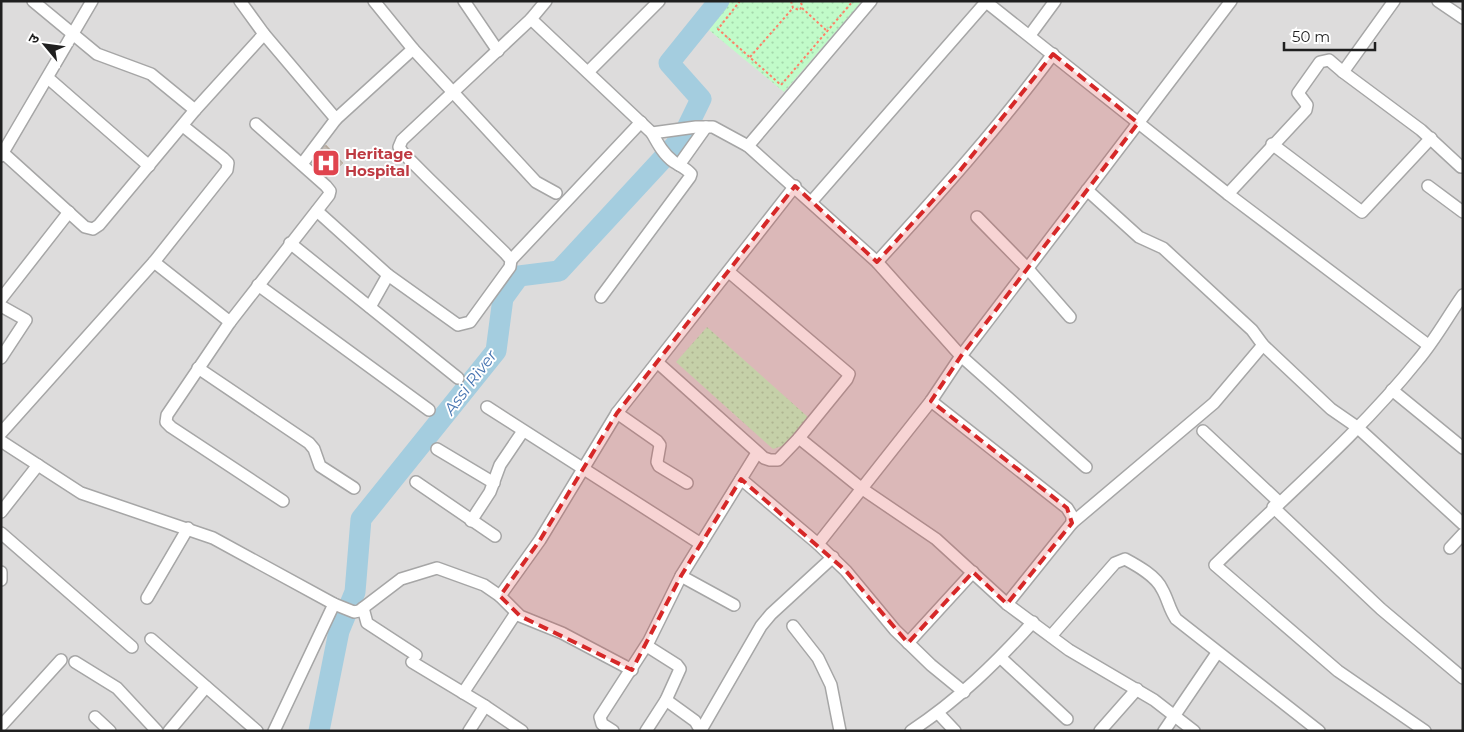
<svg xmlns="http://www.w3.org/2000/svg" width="1464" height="732" font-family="Montserrat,'Noto Sans Devanagari',sans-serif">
<defs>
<pattern id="park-dots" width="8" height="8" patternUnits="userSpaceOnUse" patternTransform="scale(1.25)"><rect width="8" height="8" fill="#c1fbc9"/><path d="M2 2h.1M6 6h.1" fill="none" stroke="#a5d7ac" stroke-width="1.8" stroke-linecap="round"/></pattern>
<pattern id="building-back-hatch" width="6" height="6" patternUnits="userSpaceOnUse" patternTransform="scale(1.25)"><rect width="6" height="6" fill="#c5bcb4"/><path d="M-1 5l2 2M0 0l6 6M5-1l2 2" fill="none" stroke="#a9a19a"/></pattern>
</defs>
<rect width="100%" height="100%" fill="#f0ede5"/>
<rect fill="#dddcdc" x="1" y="1" width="1462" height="730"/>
<g fill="url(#park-dots)">
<path d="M 731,1 L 862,1 L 784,92 L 709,30 Z"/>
<path d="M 707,327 L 809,418 L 788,444 L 773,449 L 676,362 Z"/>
</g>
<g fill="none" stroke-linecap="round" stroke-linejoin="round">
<path stroke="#a4cddf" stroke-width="21" d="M 319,731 L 339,631 L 355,592 L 361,519 L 496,351 L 503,298 L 519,276 L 559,271 L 682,138 L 701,99 L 669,63 L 719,1"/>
</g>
<path fill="url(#building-back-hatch)" stroke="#c2b5a6" d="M 326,145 L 343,163 L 326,178 L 309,160 Z"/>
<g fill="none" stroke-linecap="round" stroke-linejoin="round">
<defs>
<g id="minor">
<path d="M 33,1 L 97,54 L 151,74 L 195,110"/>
<path d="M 240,1 L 264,34 L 336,119 L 413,49"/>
<path d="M 374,1 L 413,49 L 536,182 L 556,193"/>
<path d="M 464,1 L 498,51"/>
<path d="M 985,1 L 1228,194 L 1428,345"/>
<path d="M 1438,1 L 1463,18"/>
<path d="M 531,19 L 652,133 L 696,127 L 713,127 L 748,146 L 877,262 L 961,356 L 1086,467"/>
<path d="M 1030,35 L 1055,1"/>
<path d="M 588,72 L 659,1"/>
<path d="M 1343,72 L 1421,130 L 1461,167"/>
<path d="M 48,78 L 149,166"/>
<path d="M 1272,144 L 1362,212 L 1431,138"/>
<path d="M 748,146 L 871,1"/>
<path d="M 1,151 L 85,227 L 93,229 L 99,225 L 195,110 L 264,34"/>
<path d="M 1,156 L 92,1"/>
<path d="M 302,164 L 336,119"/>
<path d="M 679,165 L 706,127"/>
<path d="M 1428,186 L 1463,212"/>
<path d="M 1087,190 L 1139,237 L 1163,248 L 1252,330 L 1263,345 L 1331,409 L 1357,427 L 1463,524"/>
<path d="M 1228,194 L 1306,110 L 1307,105 L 1298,93 L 1320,62 L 1329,60 L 1343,72 L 1394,1"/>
<path d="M 812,201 L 986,2"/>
<path d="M 317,211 L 388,275 L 370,307"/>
<path d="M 977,217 L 1028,269 L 1070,317"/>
<path d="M 290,243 L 458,378"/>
<path d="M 511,260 L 641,122"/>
<path d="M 154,262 L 230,322 L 329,195 L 330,191 L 326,186 L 256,124"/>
<path d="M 877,262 C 939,194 999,127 1053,54"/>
<path d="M 729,272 L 849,374 L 847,379 L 799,438"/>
<path d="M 388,275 L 458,325 L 470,322 L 510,267 L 511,260 L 505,253 L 429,179 L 403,153 L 399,147 L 402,140 L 531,19 L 546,1"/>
<path d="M 258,285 L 429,410"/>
<path d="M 601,297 L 690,177 L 691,174 C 686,168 680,166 674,162 C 664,155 658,144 652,133"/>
<path d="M 1,299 L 69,212"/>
<path d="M 1,306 L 26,320 L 1,358"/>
<path d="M 230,322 L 167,415 L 166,422 L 171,427 L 283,501"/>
<path d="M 657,362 L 764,458 L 770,460 L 778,460 L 799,438 L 861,488 L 936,539 L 1007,604 L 1069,650 L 1154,700 L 1194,731"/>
<path d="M 198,368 L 309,443 L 314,449 L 320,466 L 354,488"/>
<path d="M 1392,390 L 1463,448"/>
<path d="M 931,401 L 1067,508 L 1072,516 L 1072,523 L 1007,604"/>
<path d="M 487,407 L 701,544"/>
<path d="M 617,413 L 657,441 L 660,445 L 657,462 L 659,466 L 687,483"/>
<path d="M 1203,431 L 1279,502"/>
<path d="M 1,433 L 154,262 L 227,170 L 228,163 L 223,158 L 183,126"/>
<path d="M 1,441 L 81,493 L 213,538 L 334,604 L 354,612 L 359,611 L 401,579 L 437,568 L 484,585 L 500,596 L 520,616 L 562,633 L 632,670"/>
<path d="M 437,449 L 494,483"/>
<path d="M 741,479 L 818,544 L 931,401 L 961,356 L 1231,1"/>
<path d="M 416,482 L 495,536"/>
<path d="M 1273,507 L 1381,609 L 1463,678"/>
<path d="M 1,512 L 38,465"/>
<path d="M 471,521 L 490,492 L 500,465 L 523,431"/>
<path d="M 1072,523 L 1214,403 L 1263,345"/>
<path d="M 1,533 L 132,647"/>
<path d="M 818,544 L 846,571 L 895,630 L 931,665 L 964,692"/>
<path d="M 1450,548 L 1463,534"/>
<path d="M 1,572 L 1,580"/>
<path d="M 681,576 L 734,605"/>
<path d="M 500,596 L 540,540 L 617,413 L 795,186"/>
<path d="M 147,598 L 188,528"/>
<path d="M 363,608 L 367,623 L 416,655"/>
<path d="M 793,626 L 818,658 L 831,685 L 840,731"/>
<path d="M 1051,636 L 1115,563 L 1125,559 C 1138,566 1156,576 1162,589 C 1168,599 1169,609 1176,619 L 1319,731"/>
<path d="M 151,639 L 257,731"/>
<path d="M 908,643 L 973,572"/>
<path d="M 1001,658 L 1067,719"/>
<path d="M 75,662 L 117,688 L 157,731"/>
<path d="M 412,662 L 485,706 L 469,731"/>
<path d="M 463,693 L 516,613"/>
<path d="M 666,700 L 695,721 L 701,731"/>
<path d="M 485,706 L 522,731"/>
<path d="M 938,713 L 955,731"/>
<path d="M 95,717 L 110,731"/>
<path d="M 1,726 L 61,660"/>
<path d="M 701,730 L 761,626 L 771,614 L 833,557"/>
<path d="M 169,731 L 206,687"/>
<path d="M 274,731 L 334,604"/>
<path d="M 613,731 L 602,724 L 600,717 L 649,641 L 681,576 L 757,453"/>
<path d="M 646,731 L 666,700 L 680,669 L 677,665 L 647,646"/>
<path d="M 911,731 C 958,700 996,663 1033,622"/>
<path d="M 1100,731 L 1137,689"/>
<path d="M 1164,731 L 1217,653"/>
<path d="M 1425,731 L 1338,671 L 1215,565 C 1283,498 1358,435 1418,360 C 1435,340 1448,316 1463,295"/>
</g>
</defs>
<use href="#minor" stroke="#a6a6a6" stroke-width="14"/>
<g stroke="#fe8168" stroke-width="2" stroke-dasharray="2.5 2.5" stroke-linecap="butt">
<path d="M 740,1 L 718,29 L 781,85 L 853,1"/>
<path d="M 791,1 L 793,8 L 800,10 L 802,5 L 800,1"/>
<path d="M 802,8 L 827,31"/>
<path d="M 750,57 L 793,8"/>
</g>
<use href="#minor" stroke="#fff" stroke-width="11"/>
</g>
<path fill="#d62828" fill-opacity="0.2" stroke="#d62828" stroke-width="4" stroke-dasharray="10 6" stroke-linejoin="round" d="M 1053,54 L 1138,123 L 961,356 L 931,401 L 1067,508 L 1072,523 L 1007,604 L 973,572 L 908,643 L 846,571 L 741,479 L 681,576 L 632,670 L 520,616 L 500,596 L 540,540 L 617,413 L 795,186 L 877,262 L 958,173 Z"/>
<defs>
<symbol id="hospital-square" viewBox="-11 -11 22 22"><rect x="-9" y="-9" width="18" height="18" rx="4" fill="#e0444e" stroke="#fff"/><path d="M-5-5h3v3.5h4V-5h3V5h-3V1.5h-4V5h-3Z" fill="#fff"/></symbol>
</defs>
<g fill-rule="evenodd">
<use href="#hospital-square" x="310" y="147" width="32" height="32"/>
</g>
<g text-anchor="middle" stroke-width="4" stroke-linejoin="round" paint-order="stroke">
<g font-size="15" font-weight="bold" fill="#be3a42" stroke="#fff" text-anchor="start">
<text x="345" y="159">Heritage<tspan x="345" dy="17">Hospital</tspan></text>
</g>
<g font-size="16" font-style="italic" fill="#4876b2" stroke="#fff">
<text transform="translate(470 382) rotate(-53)" y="6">Assi River</text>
</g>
</g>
<rect width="1464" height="732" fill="none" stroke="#1f1f1f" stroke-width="5"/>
<g transform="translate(45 45) rotate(299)" stroke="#ffffff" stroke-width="4" paint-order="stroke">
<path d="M0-4L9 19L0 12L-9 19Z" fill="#1f1f1f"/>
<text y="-8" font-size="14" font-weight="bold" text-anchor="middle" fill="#1f1f1f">उ</text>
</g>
<path d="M1284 42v8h91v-8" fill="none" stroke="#1f1f1f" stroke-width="2.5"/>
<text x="1292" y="42" font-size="15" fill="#1f1f1f" stroke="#ffffff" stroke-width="4" paint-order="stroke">50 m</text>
</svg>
